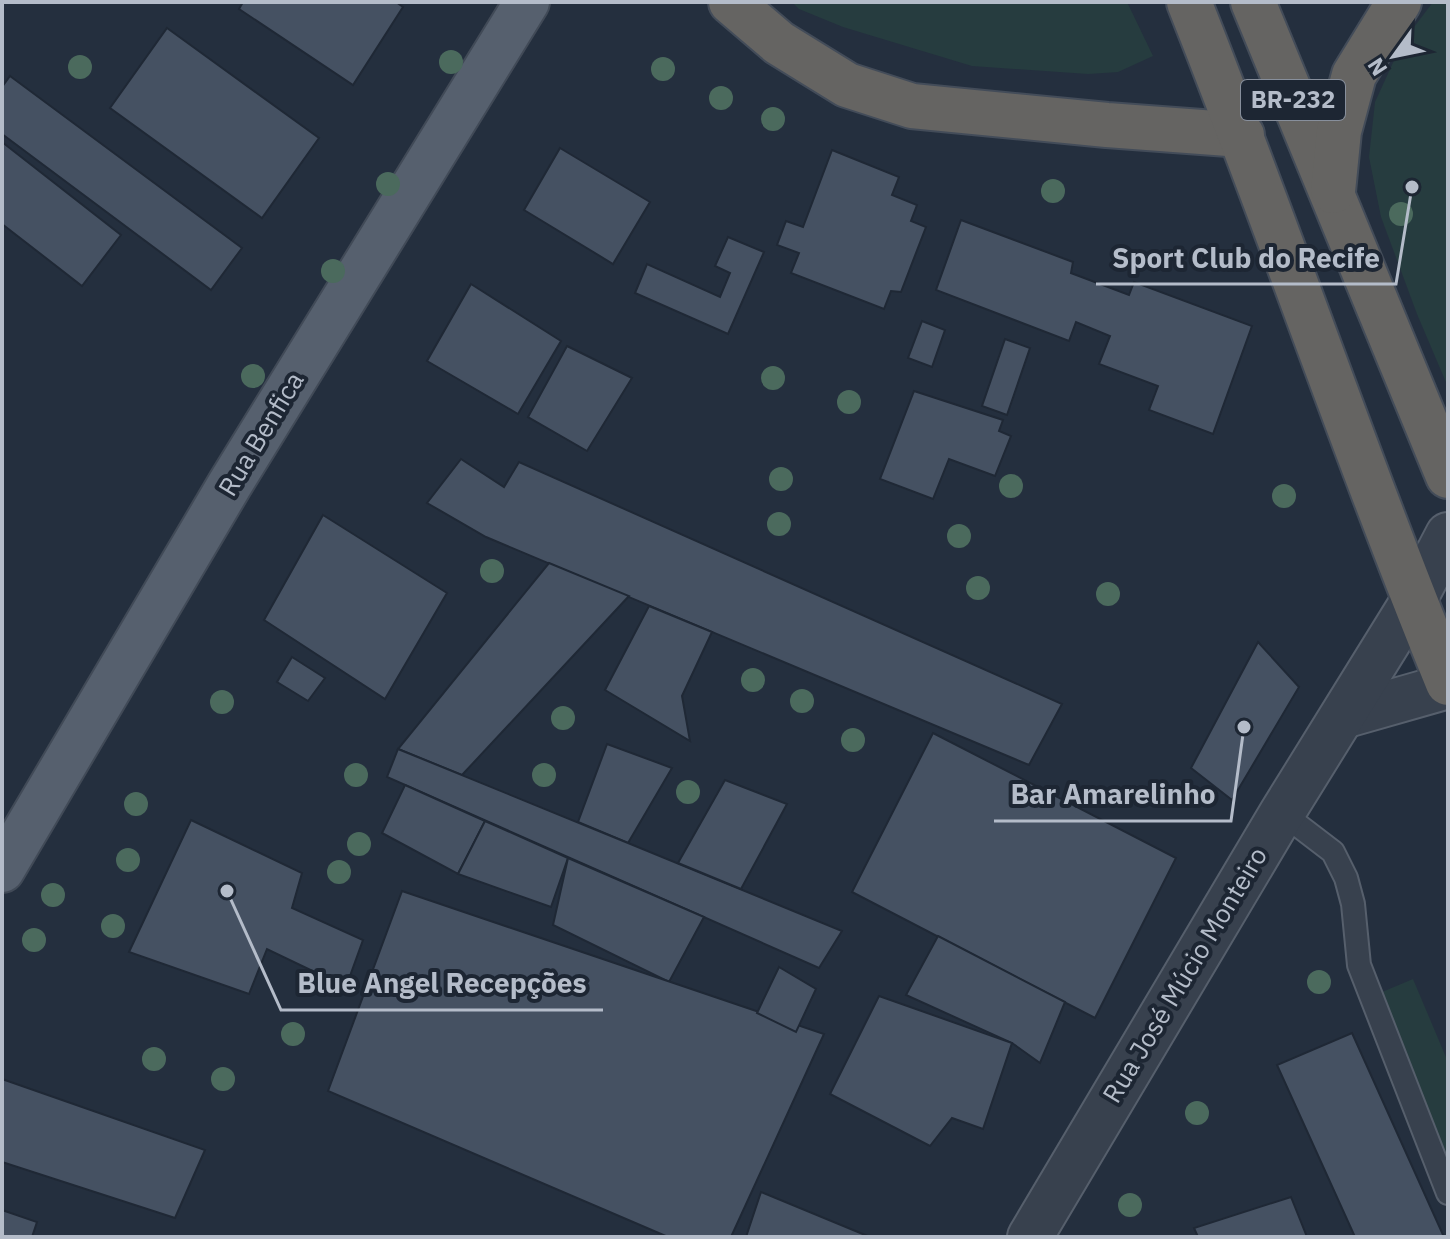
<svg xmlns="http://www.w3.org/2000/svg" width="1450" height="1239" font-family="'IBM Plex Sans',sans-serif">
<rect width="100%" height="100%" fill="#242f3e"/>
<g fill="#263c3f">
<path d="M 792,2 L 1127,2 L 1153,56 L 1118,72 L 1088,74 L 972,66 L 843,27 L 799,9 Z"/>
<path d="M 1433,2 L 1448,2 L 1448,387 L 1417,314 L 1381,217 L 1369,157 L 1375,102 L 1402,43 Z"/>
<path d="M 1413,979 L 1448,1062 L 1448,1172 L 1375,995 Z"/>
</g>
<g fill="#455162" stroke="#1f2835" stroke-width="2">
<path d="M 243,2 L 396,2 L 403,7 L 353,85 L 239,9 Z"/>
<path d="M 167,28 L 319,138 L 262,218 L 110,108 Z"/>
<path d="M 10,76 L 242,248 L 211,290 L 2,134 L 2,87 Z"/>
<path d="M 2,142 L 121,235 L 82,286 L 2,224 Z"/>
<path d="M 560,148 L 650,202 L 613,264 L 524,210 Z"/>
<path d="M 832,150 L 899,177 L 892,195 L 917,205 L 911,221 L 926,227 L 901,292 L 891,291 L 884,309 L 791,273 L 799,253 L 777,245 L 786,221 L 803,227 Z"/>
<path d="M 961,220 L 1073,262 L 1071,273 L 1129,295 L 1134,282 L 1252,326 L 1213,434 L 1149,410 L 1158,386 L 1099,364 L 1110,336 L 1076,322 L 1069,341 L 936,290 Z"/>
<path d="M 728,237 L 764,252 L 728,334 L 635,293 L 647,264 L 720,297 L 730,273 L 715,266 Z"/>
<path d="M 471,284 L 561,341 L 518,414 L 427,361 Z"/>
<path d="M 922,321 L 945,330 L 932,367 L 908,358 Z"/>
<path d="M 1005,339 L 1030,348 L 1007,415 L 982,406 Z"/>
<path d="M 567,346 L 632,378 L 587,451 L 528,417 Z"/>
<path d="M 914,391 L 1003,420 L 999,431 L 1011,436 L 995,476 L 949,459 L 933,499 L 880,479 Z"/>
<path d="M 461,459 L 504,487 L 519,462 L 1062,704 L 1029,765 L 486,537 L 427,503 Z"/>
<path d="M 323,515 L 447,593 L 385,699 L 264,620 Z"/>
<path d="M 549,563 L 629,596 L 462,775 L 398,749 Z"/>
<path d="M 649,606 L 712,632 L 682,696 L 690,741 L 605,690 Z"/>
<path d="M 1258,642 L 1299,687 L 1232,800 L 1191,768 Z"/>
<path d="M 292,657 L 325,678 L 308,701 L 277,682 Z"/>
<path d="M 933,733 L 1176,858 L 1095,1018 L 852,892 Z"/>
<path d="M 607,744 L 672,768 L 628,843 L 578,822 Z"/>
<path d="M 398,749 L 628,843 L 842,931 L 819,968 L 387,777 Z"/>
<path d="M 725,780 L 787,804 L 741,889 L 678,863 Z"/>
<path d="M 405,785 L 485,821 L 458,874 L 382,833 Z"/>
<path d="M 191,820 L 302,873 L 292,908 L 363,940 L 346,987 L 267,949 L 249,994 L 129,952 Z"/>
<path d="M 485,821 L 568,858 L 551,907 L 458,874 Z"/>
<path d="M 568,858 L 704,917 L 669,982 L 553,925 Z"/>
<path d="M 402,891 L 824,1034 L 731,1237 L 668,1237 L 328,1091 Z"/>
<path d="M 938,936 L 1065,1002 L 1040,1063 L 1012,1043 L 906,995 Z"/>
<path d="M 779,967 L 816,989 L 796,1032 L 757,1013 Z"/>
<path d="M 879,996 L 1012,1043 L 983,1129 L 952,1118 L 930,1146 L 830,1094 Z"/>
<path d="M 1352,1033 L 1444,1237 L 1355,1237 L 1277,1065 Z"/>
<path d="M 2,1079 L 205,1150 L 175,1218 L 2,1162 Z"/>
<path d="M 761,1192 L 870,1237 L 746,1237 Z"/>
<path d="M 1291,1197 L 1307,1237 L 1198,1237 L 1194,1228 Z"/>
<path d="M 2,1210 L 37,1222 L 32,1237 L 2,1237 Z"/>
</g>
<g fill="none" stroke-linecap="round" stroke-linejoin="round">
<defs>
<path id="service" d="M 1282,813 L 1333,852 L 1346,878 L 1353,904 L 1359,965 L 1448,1193"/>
<g id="tertiary">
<path d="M 1343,716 L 1448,686"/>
<path d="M 1030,1237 L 1282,813 L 1414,600 L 1448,535"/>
</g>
<path id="primary" d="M 2,870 L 230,484 L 527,2"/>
<g id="trunk">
<path d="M 731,2 L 779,43 L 847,85 L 912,106 L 1107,125 L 1242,135"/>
<path d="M 1189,2 C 1279,228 1356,458 1448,683"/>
<path d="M 1253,2 L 1448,476"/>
<path d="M 1333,191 L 1339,131 L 1354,75 L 1399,2"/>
</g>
</defs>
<use href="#service" stroke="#565f6c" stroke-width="26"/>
<use href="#tertiary" stroke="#565f6c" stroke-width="48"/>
<use href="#primary" stroke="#414a57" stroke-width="48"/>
<use href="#trunk" stroke="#434c59" stroke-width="48"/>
<use href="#service" stroke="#38414e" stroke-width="22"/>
<use href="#tertiary" stroke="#38414e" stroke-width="44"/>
<use href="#primary" stroke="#56606e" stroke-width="44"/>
<use href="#trunk" stroke="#656462" stroke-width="44"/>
</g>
<g fill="#4b6a5d">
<circle cx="451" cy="62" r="12"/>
<circle cx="80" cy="67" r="12"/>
<circle cx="663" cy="69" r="12"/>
<circle cx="721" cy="98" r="12"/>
<circle cx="773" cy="119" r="12"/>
<circle cx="388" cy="184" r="12"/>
<circle cx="1053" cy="191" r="12"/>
<circle cx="1401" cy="214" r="12"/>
<circle cx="333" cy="271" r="12"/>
<circle cx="253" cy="376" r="12"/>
<circle cx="773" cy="378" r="12"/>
<circle cx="849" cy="402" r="12"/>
<circle cx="781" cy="479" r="12"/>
<circle cx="1011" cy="486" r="12"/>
<circle cx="1284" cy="496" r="12"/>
<circle cx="779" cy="524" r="12"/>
<circle cx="959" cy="536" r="12"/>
<circle cx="492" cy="571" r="12"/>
<circle cx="978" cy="588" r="12"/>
<circle cx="1108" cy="594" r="12"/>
<circle cx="753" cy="680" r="12"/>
<circle cx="802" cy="701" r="12"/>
<circle cx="222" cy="702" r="12"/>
<circle cx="563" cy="718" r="12"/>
<circle cx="853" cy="740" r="12"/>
<circle cx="356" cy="775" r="12"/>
<circle cx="544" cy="775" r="12"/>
<circle cx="688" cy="792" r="12"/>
<circle cx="136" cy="804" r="12"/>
<circle cx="359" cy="844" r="12"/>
<circle cx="128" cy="860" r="12"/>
<circle cx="339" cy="872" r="12"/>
<circle cx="53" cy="895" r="12"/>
<circle cx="113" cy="926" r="12"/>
<circle cx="34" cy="940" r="12"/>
<circle cx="1319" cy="982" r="12"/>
<circle cx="293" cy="1034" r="12"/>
<circle cx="154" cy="1059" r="12"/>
<circle cx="223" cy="1079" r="12"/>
<circle cx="1197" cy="1113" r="12"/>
<circle cx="1130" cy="1205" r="12"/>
</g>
<g text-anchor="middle" stroke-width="8" stroke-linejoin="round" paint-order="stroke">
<rect fill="#1d2633" stroke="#878f9c" stroke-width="2" x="1241" y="80" width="104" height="40" rx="6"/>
<g font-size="24" font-weight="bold" fill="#b4bcc9">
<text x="1293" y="108">BR-232</text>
</g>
<g font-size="26" fill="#b4bcc9" stroke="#1d2633">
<text transform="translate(261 434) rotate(-59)" y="9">Rua Benfica</text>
<text transform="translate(1185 975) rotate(-59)" y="9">Rua José Múcio Monteiro</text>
</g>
</g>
<path fill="none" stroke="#b4bcc9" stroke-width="3" d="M1412 187L1396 284H1096M1244 727L1231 821H994M227 891L281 1010H603"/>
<g fill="#b4bcc9" stroke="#1d2633" stroke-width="3">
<circle cx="1412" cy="187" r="8"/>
<circle cx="1244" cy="727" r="8"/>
<circle cx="227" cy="891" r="8"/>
</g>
<g font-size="28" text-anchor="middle" font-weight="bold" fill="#b4bcc9" stroke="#1d2633" stroke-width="8" stroke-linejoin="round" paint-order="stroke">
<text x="1246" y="268">Sport Club do Recife</text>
<text x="1113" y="804">Bar Amarelinho</text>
<text x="442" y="993">Blue Angel Recepções</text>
</g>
<rect width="1450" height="1239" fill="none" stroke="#b4bcc9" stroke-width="8"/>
<g transform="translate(1394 56) rotate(237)" stroke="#1d2633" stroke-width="6" paint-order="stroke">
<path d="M0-6L14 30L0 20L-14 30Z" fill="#b4bcc9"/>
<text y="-12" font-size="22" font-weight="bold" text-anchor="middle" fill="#b4bcc9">N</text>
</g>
</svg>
